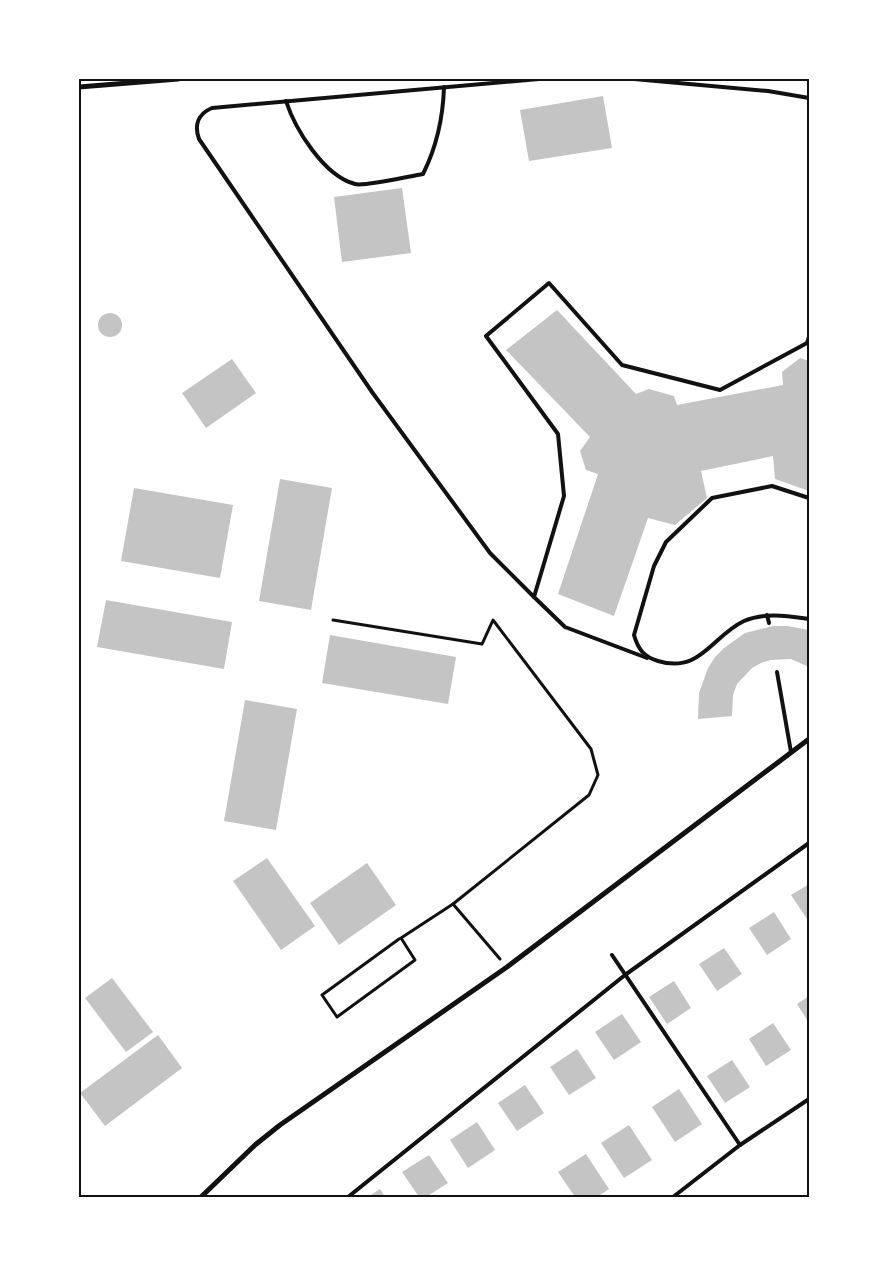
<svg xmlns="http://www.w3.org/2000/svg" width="888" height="1276" font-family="'Noto Sans',sans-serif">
<rect width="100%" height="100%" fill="#fff"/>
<g fill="#c4c4c4">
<path d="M 603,96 L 612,148 L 529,161 L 520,110 Z"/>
<path d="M 402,188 L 411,253 L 342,262 L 334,197 Z"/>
<path d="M 557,310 L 636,394 L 649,389 L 674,396 L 677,405 L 783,385 L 782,372 L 800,358 L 809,361 L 809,491 L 775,479 L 773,456 L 701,471 L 707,498 L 675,525 L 648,518 L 614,616 L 558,594 L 598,474 L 586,470 L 580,451 L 590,437 L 506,350 Z"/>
<circle cx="110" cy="325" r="12"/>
<path d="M 232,359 L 256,393 L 206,428 L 182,393 Z"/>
<path d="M 280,479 L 332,488 L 311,610 L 259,601 Z"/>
<path d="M 134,488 L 233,505 L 220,578 L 121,561 Z"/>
<path d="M 106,600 L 232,622 L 224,669 L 97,647 Z"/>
<path d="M 773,626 L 787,626 L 809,630 L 809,667 L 791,659 L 771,660 L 761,663 L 752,668 L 737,684 L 733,695 L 732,716 L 698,719 L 699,693 L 708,668 L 715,657 L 724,648 L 745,633 Z"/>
<path d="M 330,635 L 456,657 L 448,704 L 322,683 Z"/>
<path d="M 245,700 L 297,709 L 276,830 L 224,821 Z"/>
<path d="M 267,858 L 315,926 L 281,950 L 233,881 Z"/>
<path d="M 367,863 L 396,905 L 339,945 L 310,903 Z"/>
<path d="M 809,884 L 809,922 L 791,895 Z"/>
<path d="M 774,912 L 791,939 L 767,955 L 749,928 Z"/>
<path d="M 724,948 L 742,974 L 717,991 L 699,964 Z"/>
<path d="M 112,978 L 153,1032 L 126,1052 L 85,998 Z"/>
<path d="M 674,981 L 691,1008 L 667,1024 L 649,997 Z"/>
<path d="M 809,996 L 809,1023 L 797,1004 Z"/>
<path d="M 622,1014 L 641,1042 L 614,1060 L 595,1032 Z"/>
<path d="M 773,1023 L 791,1050 L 766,1066 L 749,1039 Z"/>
<path d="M 158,1035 L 182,1068 L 105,1126 L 80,1093 Z"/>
<path d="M 577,1049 L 596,1078 L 569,1095 L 550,1067 Z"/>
<path d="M 732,1060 L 750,1087 L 725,1103 L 707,1076 Z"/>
<path d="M 525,1085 L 544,1113 L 517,1131 L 498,1103 Z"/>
<path d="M 679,1089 L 702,1124 L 675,1142 L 652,1107 Z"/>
<path d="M 477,1122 L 495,1150 L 468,1168 L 450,1140 Z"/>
<path d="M 629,1125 L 652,1160 L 624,1178 L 601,1143 Z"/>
<path d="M 586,1154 L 609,1189 L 597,1197 L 575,1197 L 558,1172 Z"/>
<path d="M 429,1155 L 448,1183 L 426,1197 L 419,1197 L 402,1172 Z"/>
<path d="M 380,1189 L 385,1197 L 368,1197 Z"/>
</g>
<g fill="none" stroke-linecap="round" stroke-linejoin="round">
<g stroke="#111" stroke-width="3">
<path d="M 333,620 L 482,644 L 493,620 L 591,749 L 598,775 L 589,795 L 453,904"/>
<path d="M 401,938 L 415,960 L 337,1017 L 322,995 L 399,939 L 401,938 L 453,904 L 500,959"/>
</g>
<g stroke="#111" stroke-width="4">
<path d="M 634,79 L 768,91 L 809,98"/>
<path d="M 286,101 C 295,129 324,176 355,184 C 364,187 410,176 423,174 C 437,146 443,119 444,87"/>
<path d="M 809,498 L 772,486 L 712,498 L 666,542 L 654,566 L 634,635 C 638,649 644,657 658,661 C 700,674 712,636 744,621 C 765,612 788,616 809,619"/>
<path d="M 534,597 L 490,553 L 372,392 L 199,139 C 194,125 198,114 212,108 L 539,79"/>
<path d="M 767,615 L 769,623"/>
<path d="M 647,658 L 565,627 L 534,597 L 564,496 L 558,434 L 486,336 L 549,283 L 622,365 L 720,390 L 807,343 L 809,337"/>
<path d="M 777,672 L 791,752"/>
<path d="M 612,955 L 740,1145"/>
<path d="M 348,1197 L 625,975 L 809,843"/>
<path d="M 673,1197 L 740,1145 L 809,1099"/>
</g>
<g stroke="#111" stroke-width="5">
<path d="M 79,87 L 178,79"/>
<path d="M 201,1197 L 255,1145 L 280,1125 L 507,967 L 809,739"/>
</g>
</g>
<rect width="888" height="1276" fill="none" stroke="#ffffff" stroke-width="160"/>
<rect x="80" y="80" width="728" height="1116" fill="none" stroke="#111" stroke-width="2"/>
</svg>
